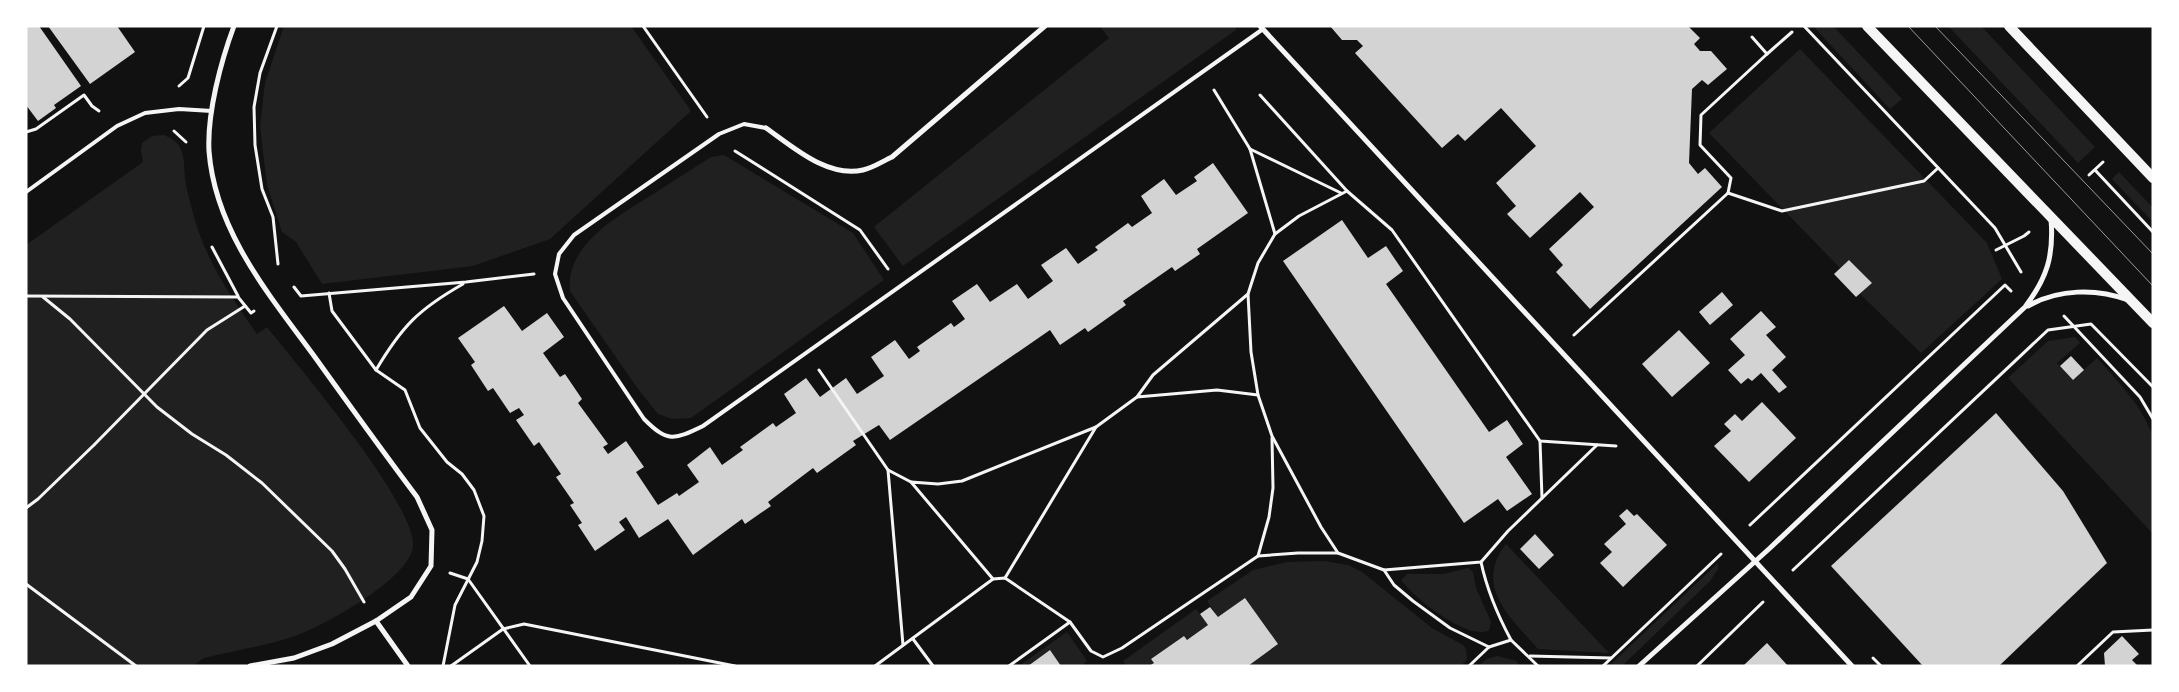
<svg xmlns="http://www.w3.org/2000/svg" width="2179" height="692" font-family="'Noto Sans',sans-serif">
<rect width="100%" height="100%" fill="#111"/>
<g fill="#202020">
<path d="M 284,26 L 631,26 L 691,111 L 550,239 L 473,266 L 322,284 L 296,242 L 282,232 L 267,185 L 260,126 L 265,83 Z"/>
<path d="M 1100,26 L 1235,26 L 1236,30 L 903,266 L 874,227 L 1109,38 Z"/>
<path d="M 1813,26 L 1833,26 L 1902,99 L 1890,109 Z"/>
<path d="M 1948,26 L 1981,26 L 2095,147 L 2078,163 Z"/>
<path d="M 1800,49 L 1987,243 L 2002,279 L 1921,353 L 1860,294 L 1872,283 L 1850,260 L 1840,268 L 1709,133 Z"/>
<path d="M 164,135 C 191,146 181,166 187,190 C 192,210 198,234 207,252 C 220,282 239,308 257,334 L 267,327 C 297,365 416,504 413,546 C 411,578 321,628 292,637 C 264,646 233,651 204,658 L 192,666 L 26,666 L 26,245 L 143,162 L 141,151 L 142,143 L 152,136 Z"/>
<path d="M 724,155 L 853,233 L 884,280 L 691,418 L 672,419 L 658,414 L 638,389 L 570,291 C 565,245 617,217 650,196 C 670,183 691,170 711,157 Z"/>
<path d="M 2119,172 L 2153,208 L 2153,222 L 2112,179 Z"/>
<path d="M 2075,337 L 2080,343 L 2057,363 L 2073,380 L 2097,358 C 2119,383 2142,405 2153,437 L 2153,534 L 2008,378 L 2048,341 Z"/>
<path d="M 1506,544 L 1609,653 L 1538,649 C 1511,618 1473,586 1506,544 Z"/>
<path d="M 1324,561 L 1348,565 L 1362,572 L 1432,628 L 1463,645 L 1466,649 L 1467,659 L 1461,666 L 1248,666 L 1278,644 L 1218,617 L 1207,601 L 1253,570 L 1287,562 Z"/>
<path d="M 1718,563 L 1718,569 L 1710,581 L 1622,666 L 1609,666 Z"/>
<path d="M 1468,568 L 1473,572 L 1476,588 L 1491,622 L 1489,630 C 1469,642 1413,597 1401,580 L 1407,574 L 1444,574 Z"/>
<path d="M 1196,609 L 1208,625 L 1187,640 L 1184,636 L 1151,659 L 1154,663 L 1149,666 L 1127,666 L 1123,661 Z"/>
<path d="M 1067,632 L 1087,661 L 1081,666 L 1061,666 L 1050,650 L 1028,666 L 1019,666 Z"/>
<path d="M 1497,656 L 1517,661 L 1518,664 L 1516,666 L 1478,666 L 1487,659 Z"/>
</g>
<g fill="#d3d3d3">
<path d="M 26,26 L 39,26 L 81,86 L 54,105 L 56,108 L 38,121 L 26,105 Z"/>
<path d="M 48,26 L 117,26 L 135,52 L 90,84 Z"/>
<path d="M 1330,26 L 1688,26 L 1700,38 L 1694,44 L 1700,51 L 1711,51 L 1727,69 L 1708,85 L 1702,80 L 1692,89 L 1689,163 L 1698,174 L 1705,168 L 1722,187 L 1590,309 L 1556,272 L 1563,265 L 1549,249 L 1594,207 L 1580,192 L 1530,238 L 1507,214 L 1516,206 L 1496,183 L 1536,146 L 1501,108 L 1465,141 L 1458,134 L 1442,148 L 1355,53 L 1363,46 L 1357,40 L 1342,40 Z"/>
<path d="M 1213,163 L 1248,213 L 1197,249 L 1200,254 L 1175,271 L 1172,267 L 1123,301 L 1126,305 L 1088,332 L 1085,328 L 1060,345 L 1050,330 L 890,440 L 879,425 L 853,441 L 856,445 L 817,473 L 813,468 L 768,502 L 771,506 L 745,524 L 742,519 L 693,555 L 668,519 L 639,538 L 626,517 L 619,522 L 625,530 L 595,551 L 578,525 L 582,523 L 570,505 L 574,503 L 556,477 L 561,474 L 539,442 L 534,446 L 516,420 L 524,415 L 519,408 L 510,413 L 493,388 L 488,391 L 471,365 L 475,362 L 458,338 L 504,306 L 522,331 L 547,313 L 564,337 L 543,353 L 560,377 L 565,374 L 582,399 L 578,403 L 608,444 L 603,447 L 608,454 L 626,441 L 644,467 L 636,472 L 658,505 L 677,493 L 679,496 L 699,482 L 687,465 L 710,447 L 722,465 L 743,450 L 740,447 L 773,423 L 776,427 L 796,413 L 784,394 L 806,378 L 820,397 L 846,378 L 857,394 L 884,376 L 871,357 L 895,340 L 909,359 L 920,351 L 917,347 L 951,323 L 954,327 L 965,319 L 952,301 L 977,284 L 990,302 L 1017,284 L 1028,299 L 1053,281 L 1041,265 L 1066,248 L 1078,264 L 1098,250 L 1095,247 L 1128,223 L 1132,227 L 1152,213 L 1141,196 L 1164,179 L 1176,195 L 1197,181 L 1194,177 Z"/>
<path d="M 1342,220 L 1368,258 L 1386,246 L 1403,271 L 1386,284 L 1489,432 L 1507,420 L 1523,444 L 1506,457 L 1532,494 L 1507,511 L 1498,499 L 1464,523 L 1283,261 Z"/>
<path d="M 1849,260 L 1872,283 L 1856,297 L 1834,274 Z"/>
<path d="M 1722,292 L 1733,305 L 1710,325 L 1699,312 Z"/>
<path d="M 1761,311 L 1776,327 L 1766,335 L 1786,357 L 1772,370 L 1787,387 L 1779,393 L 1761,373 L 1752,381 L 1748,378 L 1741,384 L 1728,370 L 1745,355 L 1730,339 Z"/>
<path d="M 1679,330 L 1710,363 L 1672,397 L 1642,364 Z"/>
<path d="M 2071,356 L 2084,370 L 2073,380 L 2060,366 Z"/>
<path d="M 1762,402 L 1796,438 L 1749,482 L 1714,446 L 1731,431 L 1724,424 L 1735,414 L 1742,421 Z"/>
<path d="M 1996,413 L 2063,491 L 2107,563 L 1999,666 L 1923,666 L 1831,566 Z"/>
<path d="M 1627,509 L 1634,516 L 1637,514 L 1667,545 L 1623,587 L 1600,563 L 1612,552 L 1604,544 L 1626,524 L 1619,516 Z"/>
<path d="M 1535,534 L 1554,555 L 1539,569 L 1520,549 Z"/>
<path d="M 1245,598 L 1278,644 L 1248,666 L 1149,666 L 1154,663 L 1151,659 L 1184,636 L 1187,640 L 1208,625 L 1200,614 L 1210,607 L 1218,617 Z"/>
<path d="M 2122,636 L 2139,654 L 2132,660 L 2138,666 L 2105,666 L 2104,653 Z"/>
<path d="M 1767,643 L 1788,666 L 1743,666 Z"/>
<path d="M 1050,650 L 1061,666 L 1028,666 Z"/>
</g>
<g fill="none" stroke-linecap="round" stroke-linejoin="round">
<g stroke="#f5f5f5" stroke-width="3">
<path d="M 277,26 L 260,73 L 254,107 L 255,145 L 262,189 L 273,217 L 278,264"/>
<path d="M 643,26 L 707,117"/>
<path d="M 1804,26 L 1995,228 L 2021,272"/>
<path d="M 1767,54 L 1792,32"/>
<path d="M 179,86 L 188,78 L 204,26"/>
<path d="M 1214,90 L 1250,149 L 1275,234"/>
<path d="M 1260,95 L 1347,191 L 1392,230 L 1540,441 L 1616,446"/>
<path d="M 174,131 L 186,142"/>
<path d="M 26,132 L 36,129 L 84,95 L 92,106 L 99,111"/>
<path d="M 1250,149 L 1341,193"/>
<path d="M 735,151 L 860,230 L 888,269"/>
<path d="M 2095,170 L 2153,232"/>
<path d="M 2089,175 L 2103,162"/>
<path d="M 1347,191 L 1299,216 L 1275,234 L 1258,263 L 1248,294 L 1251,352 L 1258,395 L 1272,436 L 1321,527 L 1338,553 L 1384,570 L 1394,585 L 1413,601 L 1450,628 L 1489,647"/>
<path d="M 1728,193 L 1782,211 L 1924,181 L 1938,168"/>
<path d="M 212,247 L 238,296"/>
<path d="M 1996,250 L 2024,236 L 2029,232"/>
<path d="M 294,287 L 301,296 L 466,282 L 534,274"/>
<path d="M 329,293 L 332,311 L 376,370 L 405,390 L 420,428 L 447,462 L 462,474 L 474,490 L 484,516 L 482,541 L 477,562 L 455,605 L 443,666"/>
<path d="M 1248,294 L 1153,375 L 1137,397 L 1217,390 L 1258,395"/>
<path d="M 26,296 L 238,297 L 251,313 L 254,311"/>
<path d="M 43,297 L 70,319 L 157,407 L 192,434 L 226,455 L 262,483 L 332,551 L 345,569 L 364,602"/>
<path d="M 2064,316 L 2140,397 L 2153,419"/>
<path d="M 1574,335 L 1728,193 L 1731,178 L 1700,145 L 1701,115 L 1767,54 L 1752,37"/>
<path d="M 376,370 C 402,326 419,309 463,284"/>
<path d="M 819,370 L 888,470 L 903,645"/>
<path d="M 1540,441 L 1542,498"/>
<path d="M 888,470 L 911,482"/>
<path d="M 26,508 L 38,499 L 94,445 L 207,330 L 245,306"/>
<path d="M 1750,525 L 2005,285 L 2011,291"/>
<path d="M 1258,556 L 1269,517 L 1273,488 L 1272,438"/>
<path d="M 1481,562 C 1487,590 1497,614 1511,640"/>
<path d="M 1384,570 L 1481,562 L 1508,531 L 1597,445"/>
<path d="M 1793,570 L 2048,330 L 2091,324 L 2153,387"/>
<path d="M 450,573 L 468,579 L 530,666"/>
<path d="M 1005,578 L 1096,427"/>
<path d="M 993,579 L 911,482 L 938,484 L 962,481 L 1096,427 L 1137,397"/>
<path d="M 26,584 L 136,666"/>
<path d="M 913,639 L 933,666"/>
<path d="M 1530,656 L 1611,658"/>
<path d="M 1873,658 L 1881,666"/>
<path d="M 451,666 L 503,629 L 524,624 L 735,666"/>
<path d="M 875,666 L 993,579 L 1005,578 L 1070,622 L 1091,651 L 1103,657 L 1122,648 L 1258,556 L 1298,553 L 1338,553"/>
<path d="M 1009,666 L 1070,622"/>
<path d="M 1469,666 L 1489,647 L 1511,640 L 1538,666"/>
<path d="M 1603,666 L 1721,554"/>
<path d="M 1697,666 L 1763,602"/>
<path d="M 2077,666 L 2113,632 L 2153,630"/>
</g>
<g stroke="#f5f5f5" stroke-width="4">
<path d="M 766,128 L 744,124 L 719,134 L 574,235 L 559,254 L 555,274 L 563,298 L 644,419 C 668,443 674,440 703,426 L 1263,29"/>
<path d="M 26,192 L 117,126 L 145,113 L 179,109 L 212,111"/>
</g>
<g stroke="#f5f5f5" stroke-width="5">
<path d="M 234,26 C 221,61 207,113 209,151 C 215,232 271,297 317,360 C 350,406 383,452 417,497 L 432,530 L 431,566 L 411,597 L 376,621 L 332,644 L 294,658 L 250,666"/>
<path d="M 1260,26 L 1852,666"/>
<path d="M 766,128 C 793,147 827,178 863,170 C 873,168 883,161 892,157 L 1045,26"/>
<path d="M 2028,306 C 2058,289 2096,288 2128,300"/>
<path d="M 376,621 L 408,666"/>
<path d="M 1639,666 L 1770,548 L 2025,307 C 2047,278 2054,256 2051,219"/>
</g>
<g stroke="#f5f5f5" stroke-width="10">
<path d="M 1867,26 L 2153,323"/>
<path d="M 2009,26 L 2153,178"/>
</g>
<g stroke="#9a9a9a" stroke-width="1">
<path d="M 1908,26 L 2153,286"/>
<path d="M 1935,26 L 2153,254"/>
</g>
</g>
<rect width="2179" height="692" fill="none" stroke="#ffffff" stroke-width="55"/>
</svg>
